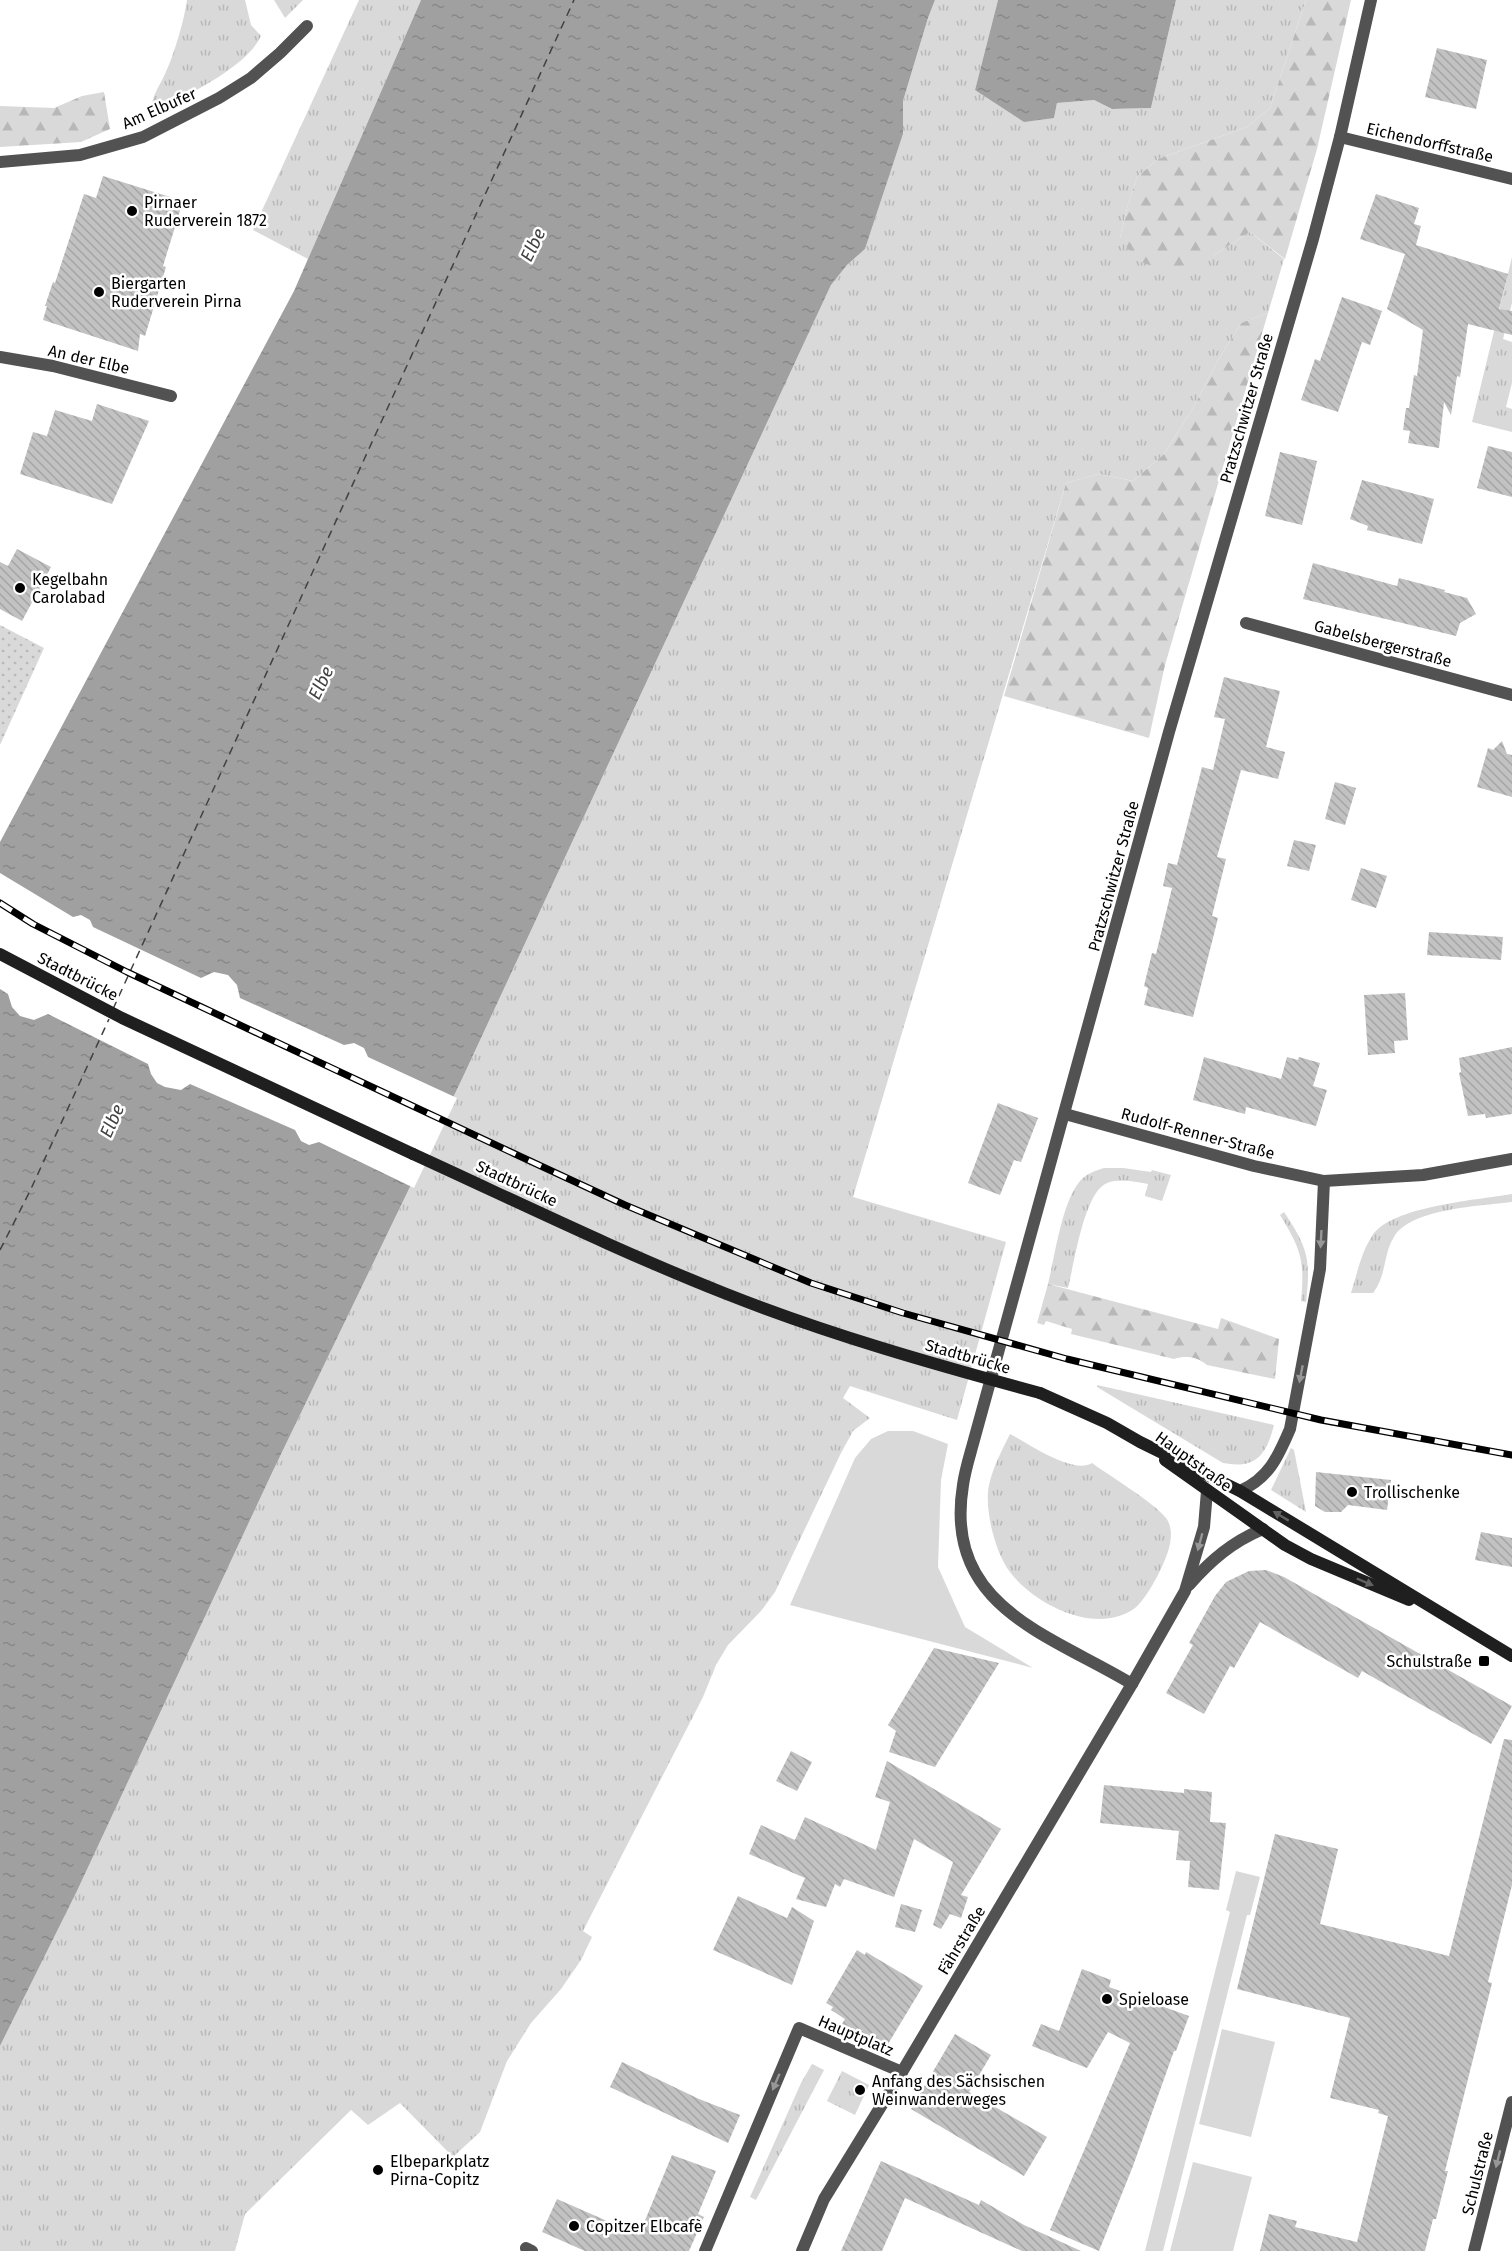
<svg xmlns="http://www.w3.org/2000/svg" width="1512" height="2251" font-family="'Fira Sans',sans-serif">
<defs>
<pattern id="grass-tufts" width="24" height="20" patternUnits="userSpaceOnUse" patternTransform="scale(1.5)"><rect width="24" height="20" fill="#d9d9d9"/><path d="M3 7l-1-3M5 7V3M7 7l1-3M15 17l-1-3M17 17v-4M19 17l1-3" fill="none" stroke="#b8b8b8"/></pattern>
<pattern id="forest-firs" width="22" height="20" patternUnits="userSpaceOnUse" patternTransform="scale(1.5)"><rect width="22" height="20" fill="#d9d9d9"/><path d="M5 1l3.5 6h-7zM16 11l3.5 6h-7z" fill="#b8b8b8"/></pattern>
<pattern id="garden-dots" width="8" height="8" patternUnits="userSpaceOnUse" patternTransform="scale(1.5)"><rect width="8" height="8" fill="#d9d9d9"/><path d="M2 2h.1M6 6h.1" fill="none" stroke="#b8b8b8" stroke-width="1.8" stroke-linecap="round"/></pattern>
<pattern id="water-ripples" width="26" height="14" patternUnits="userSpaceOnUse" patternTransform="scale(1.5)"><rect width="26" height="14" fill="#a0a0a0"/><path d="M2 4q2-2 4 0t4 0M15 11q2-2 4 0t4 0" fill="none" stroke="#888"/></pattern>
<pattern id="building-back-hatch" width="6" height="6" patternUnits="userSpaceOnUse" patternTransform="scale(1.5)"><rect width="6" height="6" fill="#c2c2c2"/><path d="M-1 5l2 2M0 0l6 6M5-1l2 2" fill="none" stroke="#a5a5a5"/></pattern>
</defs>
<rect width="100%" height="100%" fill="#fff"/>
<g fill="url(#grass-tufts)">
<path d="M 187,0 L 245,0 L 251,25 L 261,36 C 246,68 186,95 156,112 L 152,105 C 153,94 160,85 165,74 C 174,55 184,21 187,0 Z"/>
<path d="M 274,0 L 303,0 L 285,18 Z"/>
<path d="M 359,0 L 421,0 L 308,259 L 253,230 Z"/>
<path d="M 935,0 L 998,0 L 975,90 L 1054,118 L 1057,103 L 1094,100 L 1112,109 L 1151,108 L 1176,0 L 1306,0 L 1270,108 L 1247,127 L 1158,159 L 1137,177 L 1127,208 L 1120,238 L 1214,255 L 1250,232 L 1284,259 L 1268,313 L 1241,323 L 1217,362 L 1193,408 L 1164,454 L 1133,481 L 1098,474 L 1066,483 L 853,1197 L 1006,1242 L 957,1420 L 850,1386 L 843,1398 L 870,1418 L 853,1431 L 841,1453 L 775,1592 L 761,1611 L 728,1645 L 716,1665 L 703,1697 L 583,1931 L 592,1937 L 581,1960 L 561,1989 L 531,2023 L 507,2061 L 480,2132 L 453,2157 L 400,2103 L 368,2125 L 351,2110 L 245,2214 L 235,2251 L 0,2251 L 0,2046 L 77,1891 L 271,1475 L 462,1079 L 831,285 L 847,265 L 865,249 L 903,134 L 903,101 L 928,18 Z"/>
<path d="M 1512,257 L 1512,303 L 1503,339 L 1512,342 L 1512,383 L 1506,407 L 1512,409 L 1512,432 L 1472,422 Z"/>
<path d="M 1104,1168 L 1123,1168 L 1151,1172 L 1152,1170 L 1171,1175 L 1162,1201 L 1145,1196 L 1148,1184 C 1135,1182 1120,1178 1107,1183 C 1084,1192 1074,1265 1068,1288 L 1048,1284 C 1055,1256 1062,1202 1080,1181 C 1087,1173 1095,1171 1104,1168 Z"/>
<path d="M 1512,1194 L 1512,1202 C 1482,1206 1411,1208 1394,1237 C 1383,1254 1387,1275 1373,1293 L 1351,1293 C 1357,1274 1361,1253 1372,1236 C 1391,1206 1478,1200 1512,1194 Z"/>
<path d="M 1284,1212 C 1308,1248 1311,1259 1306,1302 L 1301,1301 C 1305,1261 1301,1249 1280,1215 Z"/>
<path d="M 1097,1385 L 1274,1425 C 1266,1456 1255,1469 1223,1463 L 1097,1387 Z"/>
<path d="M 1010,1434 C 1029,1444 1073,1475 1092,1463 C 1111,1477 1152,1501 1166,1518 C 1175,1530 1170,1549 1164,1562 C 1159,1574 1146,1599 1135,1608 C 1097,1636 1035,1605 1010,1572 C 995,1553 984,1508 989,1485 C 993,1467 1002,1450 1010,1434 Z"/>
<path d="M 1291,1448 L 1294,1450 L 1306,1512 L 1271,1490 Z"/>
<path d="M 812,2064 L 824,2070 L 756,2200 L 750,2197 L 801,2083 Z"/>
<path d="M 842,2071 L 869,2085 L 855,2115 L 827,2101 Z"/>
</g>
<g fill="url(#forest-firs)">
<path d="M 1306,0 L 1351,0 L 1317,149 L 1285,259 L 1250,232 L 1214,255 L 1177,274 L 1137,261 L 1120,238 L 1127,208 L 1137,177 L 1158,159 L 1247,127 L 1270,108 Z"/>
<path d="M 104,92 L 110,129 L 81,142 L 0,147 L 0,106 L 54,108 L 82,96 Z"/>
<path d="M 1268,313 L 1165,665 L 1149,738 L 1004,696 L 1066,483 L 1098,474 L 1133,481 L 1164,454 L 1193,408 L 1217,362 L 1241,323 Z"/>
<path d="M 1048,1284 L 1218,1329 L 1221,1318 L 1279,1339 L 1275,1379 L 1207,1365 C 1197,1357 1187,1355 1174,1359 L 1071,1334 L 1072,1329 L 1046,1321 L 1044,1325 L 1037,1323 Z"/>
</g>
<g fill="#d9d9d9">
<path d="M 888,1431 L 913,1431 L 948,1444 L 941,1480 L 938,1567 L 965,1627 L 1033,1668 L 790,1605 L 855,1458 L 871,1439 Z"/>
<path d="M 1236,1871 L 1260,1877 L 1250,1915 L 1247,1915 L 1163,2251 L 1145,2251 L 1230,1912 L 1226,1910 Z"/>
<path d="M 1222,2029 L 1275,2042 L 1251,2137 L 1199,2124 Z"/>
<path d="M 1193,2162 L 1252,2177 L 1233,2251 L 1170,2251 Z"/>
</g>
<path fill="url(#garden-dots)" d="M 0,625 L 44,648 L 0,745 Z"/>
<g fill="url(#water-ripples)">
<path d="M 421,0 L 935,0 L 928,18 L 903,101 L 903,134 L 865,249 L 847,265 L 831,285 L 462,1079 L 271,1475 L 77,1891 L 0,2046 L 0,842 L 294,291 Z"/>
<path d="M 998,0 L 1176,0 L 1151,108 L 1112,109 L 1094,100 L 1057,103 L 1054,118 L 1024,122 L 975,90 Z"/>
</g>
<path fill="#fff" d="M 0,873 L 73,917 L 81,915 L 90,920 L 93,927 L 201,978 L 214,972 L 228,975 L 237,985 L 240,998 L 344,1045 L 354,1043 L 364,1048 L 368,1057 L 457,1098 L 414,1188 L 319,1142 L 309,1145 L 301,1141 L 295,1130 L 190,1084 L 181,1090 L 165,1087 L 157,1083 L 151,1074 L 148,1064 L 48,1014 L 34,1020 L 20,1016 L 12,1007 L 8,994 L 0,989 Z"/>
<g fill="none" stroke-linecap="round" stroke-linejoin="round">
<g stroke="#414141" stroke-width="1.5" stroke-dasharray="8 6" stroke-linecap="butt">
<path d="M 113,1009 L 574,0"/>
<path d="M 0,1250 L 30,1191 L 109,1019"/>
</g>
</g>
<g fill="url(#building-back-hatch)">
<path d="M 1437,48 L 1487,60 L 1476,109 L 1425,97 Z"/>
<path d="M 103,176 L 183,201 L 163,266 L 166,267 L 145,336 L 140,334 L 138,351 L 43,320 L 47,306 L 45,306 L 53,282 L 55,283 L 84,194 L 96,198 Z"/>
<path d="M 1376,194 L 1419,208 L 1414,224 L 1421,226 L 1416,245 L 1508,274 L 1499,309 L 1512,311 L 1512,335 L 1468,324 L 1460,377 L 1457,376 L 1451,415 L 1444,402 L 1439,448 L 1408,443 L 1410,431 L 1403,430 L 1406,408 L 1409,408 L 1414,375 L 1417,376 L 1423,330 L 1387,309 L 1405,254 L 1360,239 Z"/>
<path d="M 1342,297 L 1382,311 L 1370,345 L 1362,342 L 1338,412 L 1301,400 L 1315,359 L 1320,361 Z"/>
<path d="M 97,404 L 149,421 L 112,504 L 20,474 L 33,432 L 47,436 L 55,410 L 92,421 Z"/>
<path d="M 1488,446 L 1512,452 L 1512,497 L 1477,488 Z"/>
<path d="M 1280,452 L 1317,461 L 1302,525 L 1265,516 Z"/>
<path d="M 1362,480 L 1434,499 L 1422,544 L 1367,530 L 1368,526 L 1350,519 Z"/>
<path d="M 17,549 L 51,567 L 22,621 L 0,609 L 0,562 L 8,566 Z"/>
<path d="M 1313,563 L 1397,586 L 1399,578 L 1445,590 L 1444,592 L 1467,598 L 1476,614 L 1460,623 L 1456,636 L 1303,599 Z"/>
<path d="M 1224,677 L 1280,691 L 1266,747 L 1285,752 L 1278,779 L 1241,770 L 1217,857 L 1226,859 L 1212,916 L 1218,918 L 1193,1017 L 1144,1005 L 1148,988 L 1144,986 L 1152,953 L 1156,954 L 1172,888 L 1163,886 L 1168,863 L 1177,865 L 1202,767 L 1213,770 L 1225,719 L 1214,717 Z"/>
<path d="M 1502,741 L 1507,754 L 1512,755 L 1512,797 L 1477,787 L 1488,748 L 1493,750 Z"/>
<path d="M 1335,782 L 1356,788 L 1345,825 L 1325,819 Z"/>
<path d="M 1294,840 L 1316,845 L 1309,871 L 1287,866 Z"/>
<path d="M 1361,868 L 1387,876 L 1376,908 L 1351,900 Z"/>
<path d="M 1429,932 L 1503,937 L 1501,960 L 1427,955 Z"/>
<path d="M 1405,993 L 1408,1040 L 1394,1041 L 1395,1053 L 1368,1055 L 1364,995 Z"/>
<path d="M 1512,1047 L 1512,1114 L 1486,1118 L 1485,1114 L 1468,1116 L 1459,1073 L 1461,1072 L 1459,1058 Z"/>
<path d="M 1204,1057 L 1281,1079 L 1287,1057 L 1298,1060 L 1299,1057 L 1320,1063 L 1313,1086 L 1327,1090 L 1316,1126 L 1246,1107 L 1245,1114 L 1193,1100 Z"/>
<path d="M 998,1103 L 1038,1118 L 1021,1162 L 1014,1160 L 1000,1195 L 968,1183 Z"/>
<path d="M 1316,1472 L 1391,1480 L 1387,1510 L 1348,1505 L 1341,1512 L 1325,1512 L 1315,1506 Z"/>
<path d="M 1481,1532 L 1512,1538 L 1512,1567 L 1475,1560 Z"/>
<path d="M 1266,1570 L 1284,1577 L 1512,1706 L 1491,1744 L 1362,1671 L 1358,1678 L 1260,1622 L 1234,1668 L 1230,1666 L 1204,1714 L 1166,1693 L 1193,1645 L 1189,1643 L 1215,1596 L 1226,1582 L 1249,1571 Z"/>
<path d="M 934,1648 L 999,1663 L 935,1767 L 889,1752 L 896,1731 L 888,1725 Z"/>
<path d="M 1504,1739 L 1512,1740 L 1512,1885 L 1488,1982 L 1492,1983 L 1445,2171 L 1448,2171 L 1436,2219 L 1433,2219 L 1425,2251 L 1260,2251 L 1269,2214 L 1297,2221 L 1295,2227 L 1357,2242 L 1388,2116 L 1378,2113 L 1379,2110 L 1330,2098 L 1350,2018 L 1237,1989 L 1275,1834 L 1338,1849 L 1320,1924 L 1449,1956 Z"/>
<path d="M 791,1751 L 812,1762 L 797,1791 L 776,1781 Z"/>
<path d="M 887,1761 L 1001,1829 L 961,1895 L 968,1897 L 961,1918 L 950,1914 L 941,1929 L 933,1925 L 953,1862 L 914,1839 L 894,1897 L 844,1879 L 840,1887 L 835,1884 L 826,1907 L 796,1899 L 805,1878 L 749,1854 L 761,1825 L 795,1840 L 805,1817 L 876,1850 L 890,1802 L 875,1797 Z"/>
<path d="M 1104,1785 L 1184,1793 L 1184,1789 L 1212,1792 L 1210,1822 L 1226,1823 L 1219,1890 L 1188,1887 L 1190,1861 L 1176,1860 L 1179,1831 L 1100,1823 Z"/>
<path d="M 738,1896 L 787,1918 L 792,1907 L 814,1921 L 792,1985 L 713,1950 Z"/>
<path d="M 901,1904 L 922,1910 L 915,1932 L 895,1927 Z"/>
<path d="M 857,1950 L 865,1955 L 866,1952 L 923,1986 L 888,2044 L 884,2042 L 882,2046 L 840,2027 L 845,2019 L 831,2010 L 833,2007 L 826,2003 Z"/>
<path d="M 1082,1969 L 1111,1980 L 1109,1987 L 1189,2016 L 1176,2051 L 1174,2051 L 1133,2166 L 1099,2251 L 1050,2230 L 1130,2043 L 1108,2032 L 1087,2068 L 1032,2046 L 1041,2024 L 1059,2031 Z"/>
<path d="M 955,2034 L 991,2055 L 969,2092 L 1047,2137 L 1024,2176 L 911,2109 Z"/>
<path d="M 622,2062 L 699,2099 L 740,2115 L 728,2143 L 610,2087 Z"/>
<path d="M 672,2155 L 716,2171 L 698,2214 L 704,2217 L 689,2251 L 585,2251 L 542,2232 L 557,2199 L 639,2235 Z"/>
<path d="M 881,2161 L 979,2205 L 981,2200 L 1024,2225 L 1081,2251 L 1022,2251 L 905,2198 L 882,2251 L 841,2251 Z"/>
</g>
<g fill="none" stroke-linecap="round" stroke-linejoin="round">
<g stroke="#525252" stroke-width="12">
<path d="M 1340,137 L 1512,179"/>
<path d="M 0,162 L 80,155 L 143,137 L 219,98 L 251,78 L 280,53 L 307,26"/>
<path d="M 0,357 L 53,366 L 171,396"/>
<path d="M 1246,623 L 1512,695"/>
<path d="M 1324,1181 L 1423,1175 L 1512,1159"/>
<path d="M 526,2248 L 532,2251"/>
<path d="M 705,2251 L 799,2028 L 902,2072"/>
<path d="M 802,2251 L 824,2199 L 902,2072 L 1132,1684"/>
<path d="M 1474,2251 L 1512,2102"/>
</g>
<g stroke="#525252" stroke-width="12">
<path d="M 1065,1114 L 1254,1166 L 1324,1181 L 1320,1269 L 1290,1429 C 1278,1457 1269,1478 1240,1491"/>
<path d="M 1207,1491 L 1204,1527 L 1185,1591 L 1132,1684 C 1049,1634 943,1607 963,1485 C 965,1470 970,1455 974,1440 L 1169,732 L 1313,239 L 1340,137 L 1371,0"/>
<path d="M 1189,1585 C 1211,1560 1232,1542 1263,1529"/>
</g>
<g stroke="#1f1f1f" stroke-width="12">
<path d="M 0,954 L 122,1018 L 413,1154"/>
<path d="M 1040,1393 L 1107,1423 L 1140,1442 L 1240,1491 L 1512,1656"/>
<path d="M 1165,1460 L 1285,1545 L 1311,1559 L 1409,1600"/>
</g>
<defs>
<path id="rail" d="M 0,903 L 33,924 L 127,972 L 515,1154 L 625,1205 L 811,1283 L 903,1313 L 1067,1359 L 1321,1420 L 1512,1455"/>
</defs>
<use href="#rail" stroke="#000" stroke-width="7"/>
<use href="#rail" stroke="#fff" stroke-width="4.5" stroke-dasharray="14" stroke-linecap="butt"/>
<path stroke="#1f1f1f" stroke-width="12" d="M 413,1154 C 516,1201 618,1251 724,1293 C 827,1334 933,1364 1040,1393"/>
</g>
<defs><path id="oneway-solid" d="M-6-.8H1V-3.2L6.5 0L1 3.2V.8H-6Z" transform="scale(1.5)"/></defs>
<g fill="#979797">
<use href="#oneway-solid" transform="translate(1321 1239) rotate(93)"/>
<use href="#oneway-solid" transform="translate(1301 1374) rotate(101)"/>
<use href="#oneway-solid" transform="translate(1200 1542) rotate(105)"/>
<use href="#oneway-solid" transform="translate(776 2082) rotate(113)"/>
<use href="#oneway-solid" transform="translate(1498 2159) rotate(104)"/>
</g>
<g fill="#626262">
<use href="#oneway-solid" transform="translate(1281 1516) rotate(-149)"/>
<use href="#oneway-solid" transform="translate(1365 1582) rotate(23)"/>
</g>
<g fill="#000" stroke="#fff" stroke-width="2">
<circle cx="132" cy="211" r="6"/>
<circle cx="99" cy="292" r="6"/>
<circle cx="20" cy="588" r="6"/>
<circle cx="1352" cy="1492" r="6"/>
<rect x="1478" y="1655" width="12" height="12" rx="3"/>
<circle cx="1107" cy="1999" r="6"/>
<circle cx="860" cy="2090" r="6"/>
<circle cx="378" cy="2170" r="6"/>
<circle cx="574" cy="2226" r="6"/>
</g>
<g text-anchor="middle" stroke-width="5" stroke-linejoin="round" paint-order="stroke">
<g font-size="16" fill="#000" stroke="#fff">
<text transform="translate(159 108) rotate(-24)" y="6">Am Elbufer</text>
<text transform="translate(1430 142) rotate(13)" y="6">Eichendorffstraße</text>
<text transform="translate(89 359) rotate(13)" y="6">An der Elbe</text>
<text transform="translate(1246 408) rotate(-74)" y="6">Pratzschwitzer Straße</text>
<text transform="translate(1383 643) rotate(15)" y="6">Gabelsbergerstraße</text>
<text transform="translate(1113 876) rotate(-75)" y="6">Pratzschwitzer Straße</text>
<text transform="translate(78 976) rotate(27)" y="6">Stadtbrücke</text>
<text transform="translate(1198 1133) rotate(15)" y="6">Rudolf-Renner-Straße</text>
<text transform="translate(517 1183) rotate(25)" y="6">Stadtbrücke</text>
<text transform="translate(968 1356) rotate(16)" y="6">Stadtbrücke</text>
<text transform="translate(1194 1461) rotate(36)" y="6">Hauptstraße</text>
<text transform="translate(961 1940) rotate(-59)" y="6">Fährstraße</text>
<text transform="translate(856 2035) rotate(23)" y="6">Hauptplatz</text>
<text transform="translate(1477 2173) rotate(-76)" y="6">Schulstraße</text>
</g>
<g font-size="16" fill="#000" stroke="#fff" text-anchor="start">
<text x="144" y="208">Pirnaer<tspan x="144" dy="18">Ruderverein 1872</tspan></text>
<text x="111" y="289">Biergarten<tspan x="111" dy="18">Ruderverein Pirna</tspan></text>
<text x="32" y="585">Kegelbahn<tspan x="32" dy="18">Carolabad</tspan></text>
<text x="1364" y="1498">Trollischenke</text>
<text x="1472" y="1667" text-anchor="end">Schulstraße</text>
<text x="1119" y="2005">Spieloase</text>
<text x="872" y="2087">Anfang des Sächsischen<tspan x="872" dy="18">Weinwanderweges</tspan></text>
<text x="390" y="2167">Elbeparkplatz<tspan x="390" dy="18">Pirna-Copitz</tspan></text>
<text x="586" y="2232">Copitzer Elbcafè</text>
</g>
<g font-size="18" font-style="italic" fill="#414141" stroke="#fff">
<text transform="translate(533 245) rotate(-64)" y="6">Elbe</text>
<text transform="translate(321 683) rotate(-64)" y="6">Elbe</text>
<text transform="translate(112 1121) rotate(-66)" y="6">Elbe</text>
</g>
</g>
</svg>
